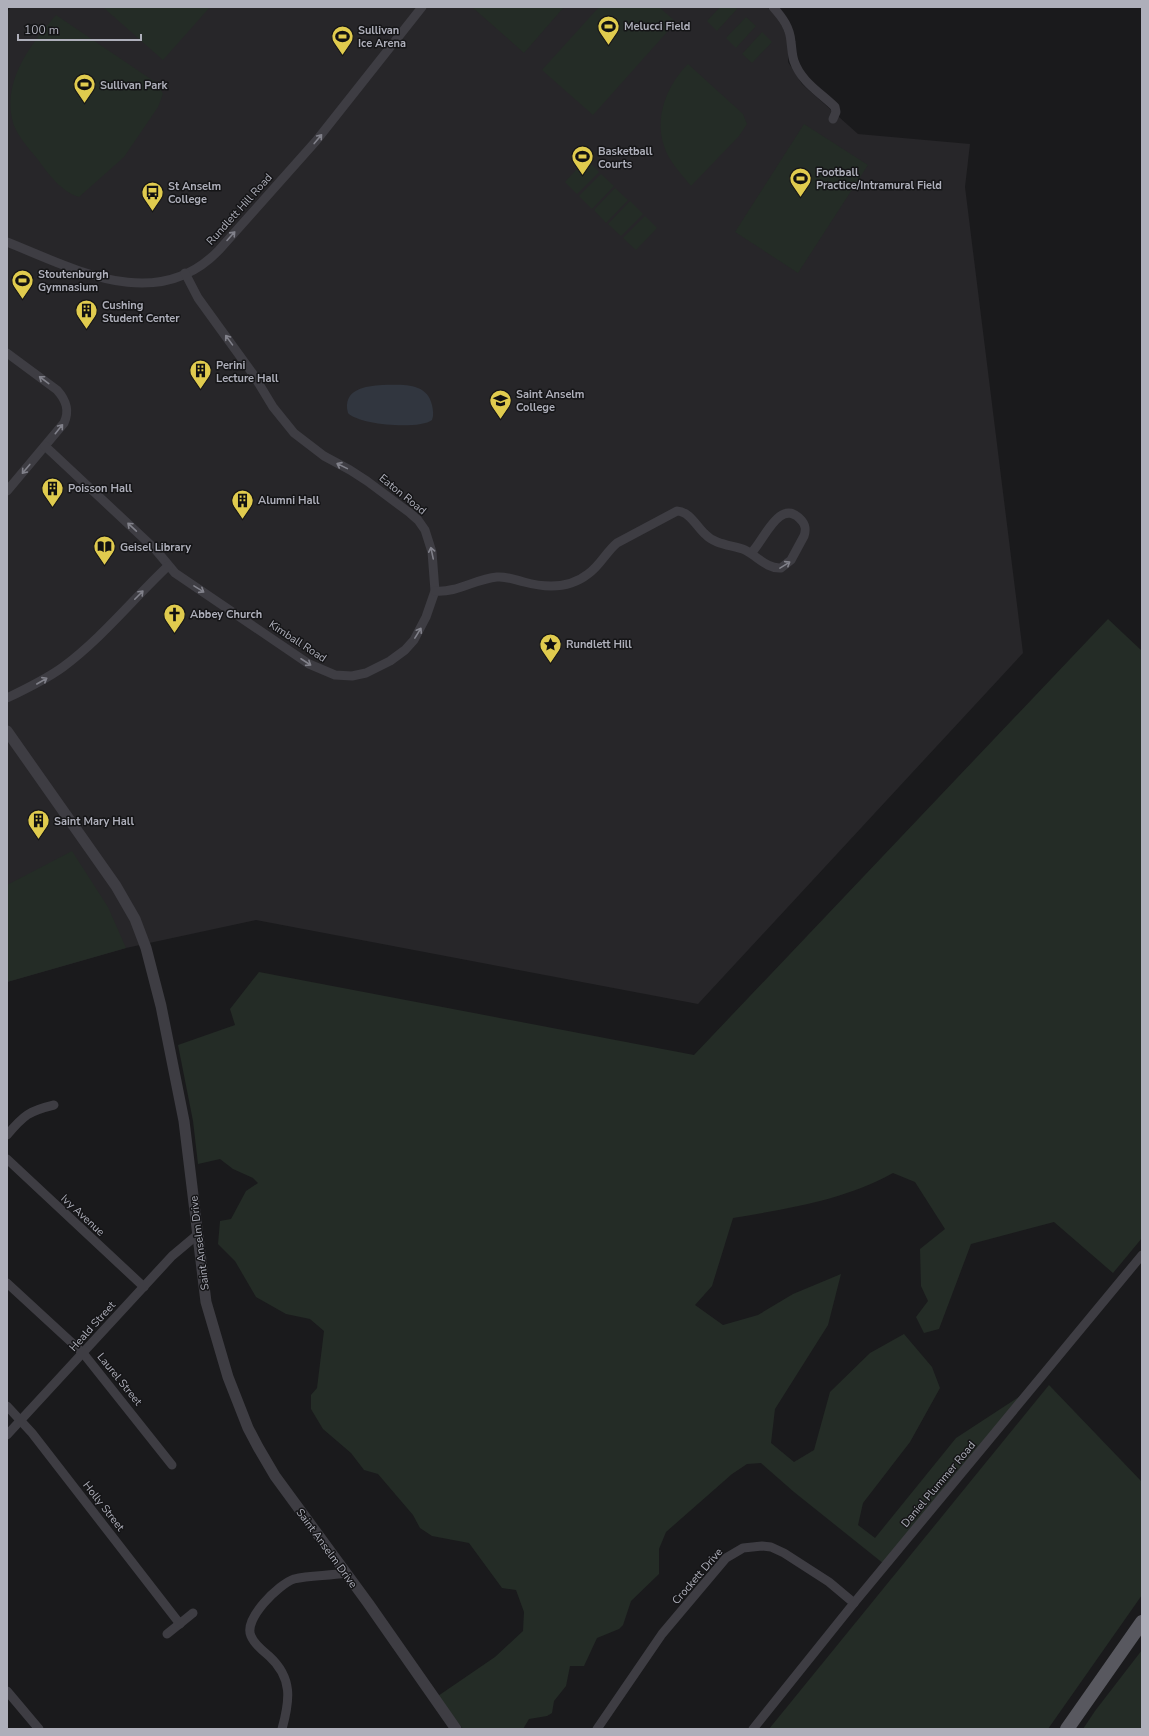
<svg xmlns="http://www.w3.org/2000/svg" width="1149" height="1736" font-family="'Nunito Sans',sans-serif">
<rect width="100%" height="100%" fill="#1a1a1c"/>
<path fill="#272629" d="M 11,7 L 767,7 L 775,15 L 783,28 L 788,42 L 788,62 L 802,84 L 858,134 L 970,144 L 965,187 L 1023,653 L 698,1004 L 256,920 L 126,948 L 7,982 L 7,12 Z"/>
<g fill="#242c26">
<path d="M 106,7 L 210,7 L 163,60 L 105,9 Z"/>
<path d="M 472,7 L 564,7 L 524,53 Z"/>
<path d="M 599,7 L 659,7 L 676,22 L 593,115 L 542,70 Z"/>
<path d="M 720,7 L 735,7 L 737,9 L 717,31 L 707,21 Z"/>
<path d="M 56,15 L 158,84 L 163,94 L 158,107 L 124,157 L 79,197 C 63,193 48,174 39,161 C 30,150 20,139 14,126 C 0,83 30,45 56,15 Z"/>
<path d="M 746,17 L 756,26 L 736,48 L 726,38 Z"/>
<path d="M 762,32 L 772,42 L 752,63 L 742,54 Z"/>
<path d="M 688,64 L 743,114 L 747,124 L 739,136 L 691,186 C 684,177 676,169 670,159 C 651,127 663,89 688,64 Z"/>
<path d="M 804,124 L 868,165 L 798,273 L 735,232 Z"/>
<path d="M 586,159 L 599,172 L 577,194 L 565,182 Z"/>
<path d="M 601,174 L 614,186 L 592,209 L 579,196 Z"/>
<path d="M 615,188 L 628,200 L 606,223 L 594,210 Z"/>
<path d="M 630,201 L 643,214 L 621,236 L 608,224 Z"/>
<path d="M 645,216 L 657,228 L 636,250 L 623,238 Z"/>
<path d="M 1108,619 L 1142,651 L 1142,1238 L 1113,1273 L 1054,1222 L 971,1244 L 939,1329 L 924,1333 L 916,1317 L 928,1301 L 921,1286 L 920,1249 L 945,1229 L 915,1182 L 893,1173 C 845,1200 786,1209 733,1218 L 712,1286 L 695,1305 L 723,1325 L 758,1315 L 793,1294 L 841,1274 L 828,1325 L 775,1409 L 771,1443 L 794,1462 L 814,1450 L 830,1392 L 870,1353 L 904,1334 L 932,1367 L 940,1388 L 910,1442 L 863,1503 L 858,1525 L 875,1538 L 956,1438 L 1034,1387 L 884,1564 L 794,1492 L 761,1463 L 747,1464 L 732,1474 L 666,1532 L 659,1549 L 659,1574 L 631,1601 L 623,1625 L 619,1629 L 597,1638 L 584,1666 L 570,1666 L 566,1686 L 554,1701 L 552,1713 L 547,1716 L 529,1719 L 523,1729 L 463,1729 L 438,1696 L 495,1657 L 523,1631 L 524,1612 L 516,1590 L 502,1588 L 469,1543 L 432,1536 L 420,1528 L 413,1515 L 378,1474 L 364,1470 L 351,1453 L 323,1429 L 311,1409 L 311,1395 L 317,1388 L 324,1331 L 310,1319 L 286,1314 L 256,1297 L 235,1261 L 218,1244 L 220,1221 L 231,1219 L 246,1191 L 258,1183 L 253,1178 L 233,1169 L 220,1159 L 198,1164 L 193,1121 L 178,1045 L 235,1025 L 230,1009 L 259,972 L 694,1055 Z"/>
<path d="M 72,851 L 108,907 L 126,948 L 7,982 L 7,885 Z"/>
<path d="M 1049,1385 L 1142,1482 L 1142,1595 L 1048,1729 L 769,1729 Z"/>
<path d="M 1142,1650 L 1142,1729 L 1083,1729 L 1095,1711 Z"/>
</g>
<path fill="#31363f" d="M 382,385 C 401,385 427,382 432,405 C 433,410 434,415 432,420 C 419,430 359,425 348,413 C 342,389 366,386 382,385 Z"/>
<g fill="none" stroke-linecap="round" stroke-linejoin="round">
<g stroke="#3e3d43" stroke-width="9">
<path d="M 773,7 C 783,18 790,28 791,42 C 792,49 792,55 794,61 C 801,82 821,93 835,107 L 836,112 L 833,119"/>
<path d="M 7,242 C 75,269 157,315 219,250 L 316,141 L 422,7"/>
<path d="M 7,353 L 57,390 C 66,400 70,410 64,423 L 7,491"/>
<path d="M 45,446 L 155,549 L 175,573 L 309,664 L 335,675 L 352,676 L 366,673 L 390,661 L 405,650 L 414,640 L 426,617 L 435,591 L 432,552 L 425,530 L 418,520 L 410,513 L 367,481 L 350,470 L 324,456 L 294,433 L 273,407 L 253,374 L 198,298 L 185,273"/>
<path d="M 435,591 C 457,593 475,579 497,577 C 506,576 516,580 524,582 C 546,588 569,589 588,574 C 600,566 606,552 617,543 L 677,511 C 689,511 697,527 705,534 C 715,545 732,545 745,550 C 757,556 767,569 781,568 L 791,560 L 804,536 C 806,530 806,526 802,521 C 780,495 764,541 751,553"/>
<path d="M 7,698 C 26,689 45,680 63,667 C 102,638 133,599 168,566"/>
<path d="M 7,1135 C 24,1115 29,1111 54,1105"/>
<path d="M 7,1159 L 144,1287"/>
<path d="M 7,1283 L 83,1353 L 172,1465"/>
<path d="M 7,1406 L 32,1433 L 180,1624"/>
<path d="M 7,1435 L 172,1256 L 197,1235"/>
<path d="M 167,1634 L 193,1613"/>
<path d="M 7,1691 L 39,1729"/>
<path d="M 282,1729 C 290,1700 293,1678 269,1656 C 263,1651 254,1644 251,1636 C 243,1619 279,1584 294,1579 C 310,1575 329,1576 345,1573"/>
<path d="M 597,1729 L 662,1634 L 726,1558 L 743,1548 L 762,1546 L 771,1547 L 784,1553 L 829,1582 L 854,1603"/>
<path d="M 753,1729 L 854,1603 L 1142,1255"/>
</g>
<path stroke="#3e3d43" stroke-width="11" d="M 7,731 L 116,886 L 135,919 L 146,948 L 161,1006 L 184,1121 L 206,1302 L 228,1377 L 248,1428 L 258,1447 L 275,1476 L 368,1603 L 456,1729"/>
<path stroke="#58585f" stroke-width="14" d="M 1067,1729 L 1142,1622"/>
</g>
<defs><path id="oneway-shaft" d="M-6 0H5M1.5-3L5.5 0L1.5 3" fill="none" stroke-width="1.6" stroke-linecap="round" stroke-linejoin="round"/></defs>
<g stroke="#81818a">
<use href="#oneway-shaft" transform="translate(318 139) rotate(-50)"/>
<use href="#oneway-shaft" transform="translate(231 236) rotate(-48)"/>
<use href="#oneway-shaft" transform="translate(229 340) rotate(-126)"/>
<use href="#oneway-shaft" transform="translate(44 380) rotate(-143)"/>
<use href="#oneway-shaft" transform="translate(59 429) rotate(-51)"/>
<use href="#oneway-shaft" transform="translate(342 466) rotate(-154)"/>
<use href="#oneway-shaft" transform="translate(26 469) rotate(130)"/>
<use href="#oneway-shaft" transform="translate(132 527) rotate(-137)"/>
<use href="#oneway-shaft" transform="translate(432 553) rotate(-102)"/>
<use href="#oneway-shaft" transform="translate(785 565) rotate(-32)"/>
<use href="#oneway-shaft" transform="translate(199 589) rotate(32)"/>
<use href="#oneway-shaft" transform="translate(139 595) rotate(-45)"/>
<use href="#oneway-shaft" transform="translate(418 633) rotate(-58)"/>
<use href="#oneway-shaft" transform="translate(306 662) rotate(33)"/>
<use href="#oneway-shaft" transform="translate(42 681) rotate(-30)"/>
</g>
<defs>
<symbol id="stadium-pin" viewBox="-11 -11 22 30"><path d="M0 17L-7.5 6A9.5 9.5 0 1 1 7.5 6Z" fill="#e0cb4e" stroke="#151517"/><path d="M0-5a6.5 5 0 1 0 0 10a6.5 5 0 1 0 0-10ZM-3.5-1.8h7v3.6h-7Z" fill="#111"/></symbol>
<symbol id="bus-pin" viewBox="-11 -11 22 30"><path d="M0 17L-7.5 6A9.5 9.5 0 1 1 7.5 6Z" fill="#e0cb4e" stroke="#151517"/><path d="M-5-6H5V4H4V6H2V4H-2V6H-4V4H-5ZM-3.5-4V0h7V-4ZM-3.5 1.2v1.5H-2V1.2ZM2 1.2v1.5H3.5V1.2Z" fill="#111"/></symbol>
<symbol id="building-pin" viewBox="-11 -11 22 30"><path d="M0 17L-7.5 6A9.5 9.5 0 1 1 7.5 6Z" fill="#e0cb4e" stroke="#151517"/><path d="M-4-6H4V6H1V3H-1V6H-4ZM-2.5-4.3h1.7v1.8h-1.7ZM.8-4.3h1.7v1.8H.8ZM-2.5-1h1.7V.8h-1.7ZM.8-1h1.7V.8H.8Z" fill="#111"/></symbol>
<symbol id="university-pin" viewBox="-11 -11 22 30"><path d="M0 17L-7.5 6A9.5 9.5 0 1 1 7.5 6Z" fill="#e0cb4e" stroke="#151517"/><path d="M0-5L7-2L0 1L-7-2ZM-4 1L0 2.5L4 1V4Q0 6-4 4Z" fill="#111"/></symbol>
<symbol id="library-pin" viewBox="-11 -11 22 30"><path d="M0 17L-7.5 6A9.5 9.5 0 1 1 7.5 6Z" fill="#e0cb4e" stroke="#151517"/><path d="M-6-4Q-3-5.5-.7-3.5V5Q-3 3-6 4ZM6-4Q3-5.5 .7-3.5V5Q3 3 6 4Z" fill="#111"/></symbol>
<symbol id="church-pin" viewBox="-11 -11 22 30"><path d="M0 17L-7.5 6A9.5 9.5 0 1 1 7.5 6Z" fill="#e0cb4e" stroke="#151517"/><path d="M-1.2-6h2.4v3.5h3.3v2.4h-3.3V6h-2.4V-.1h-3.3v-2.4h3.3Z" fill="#111"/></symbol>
<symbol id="sight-pin" viewBox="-11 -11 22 30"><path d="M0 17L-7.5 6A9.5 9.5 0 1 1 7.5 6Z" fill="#e0cb4e" stroke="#151517"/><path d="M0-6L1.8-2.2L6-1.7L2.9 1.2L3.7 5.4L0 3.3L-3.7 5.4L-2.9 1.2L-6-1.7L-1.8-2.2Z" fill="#111"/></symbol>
</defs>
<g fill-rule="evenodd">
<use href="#stadium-pin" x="596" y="14" width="25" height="34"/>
<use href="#stadium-pin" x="330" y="24" width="25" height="34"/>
<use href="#stadium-pin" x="72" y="72" width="25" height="34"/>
<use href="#stadium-pin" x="570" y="144" width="25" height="34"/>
<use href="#stadium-pin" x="788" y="166" width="25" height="34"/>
<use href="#bus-pin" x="140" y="180" width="25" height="34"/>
<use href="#stadium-pin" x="10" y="268" width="25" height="34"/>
<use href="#building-pin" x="74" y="298" width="25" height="34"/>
<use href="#building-pin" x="188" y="358" width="25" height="34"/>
<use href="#university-pin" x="488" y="388" width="25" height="34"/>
<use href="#building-pin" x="40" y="476" width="25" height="34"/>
<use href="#building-pin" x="230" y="488" width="25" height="34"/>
<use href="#library-pin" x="92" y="534" width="25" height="34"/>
<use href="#church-pin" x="162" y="602" width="25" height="34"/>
<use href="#sight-pin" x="538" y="632" width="25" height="34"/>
<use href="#building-pin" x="26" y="808" width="25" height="34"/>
</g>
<g text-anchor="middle" stroke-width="3" stroke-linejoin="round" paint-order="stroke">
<g font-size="11" font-weight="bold" fill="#aeafba" stroke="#151517" text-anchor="start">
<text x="624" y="30">Melucci Field</text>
<text x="358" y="34">Sullivan<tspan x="358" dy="13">Ice Arena</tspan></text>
<text x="100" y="89">Sullivan Park</text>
<text x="598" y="155">Basketball<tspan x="598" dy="13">Courts</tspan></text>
<text x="816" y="176">Football<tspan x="816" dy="13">Practice/Intramural Field</tspan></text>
<text x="168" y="190">St Anselm<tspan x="168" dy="13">College</tspan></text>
<text x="38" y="278">Stoutenburgh<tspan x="38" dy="13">Gymnasium</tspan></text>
<text x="102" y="309">Cushing<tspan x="102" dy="13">Student Center</tspan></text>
<text x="216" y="369">Perini<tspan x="216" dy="13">Lecture Hall</tspan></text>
<text x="516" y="398">Saint Anselm<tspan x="516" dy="13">College</tspan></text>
<text x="68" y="492">Poisson Hall</text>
<text x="258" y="504">Alumni Hall</text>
<text x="120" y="551">Geisel Library</text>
<text x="190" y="618">Abbey Church</text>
<text x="566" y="648">Rundlett Hill</text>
<text x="54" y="825">Saint Mary Hall</text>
</g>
<g font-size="11" fill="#aeafba" stroke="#151517">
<text transform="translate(239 209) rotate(-48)" y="4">Rundlett Hill Road</text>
<text transform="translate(403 494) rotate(39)" y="4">Eaton Road</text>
<text transform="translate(298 641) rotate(33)" y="4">Kimball Road</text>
<text transform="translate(83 1215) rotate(43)" y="4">Ivy Avenue</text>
<text transform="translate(199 1243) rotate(-97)" y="4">Saint Anselm Drive</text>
<text transform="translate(92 1326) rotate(-48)" y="4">Heald Street</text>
<text transform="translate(120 1379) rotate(51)" y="4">Laurel Street</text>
<text transform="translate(938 1484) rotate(-50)" y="4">Daniel Plummer Road</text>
<text transform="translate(104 1506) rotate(52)" y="4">Holly Street</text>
<text transform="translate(327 1548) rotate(54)" y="4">Saint Anselm Drive</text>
<text transform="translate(697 1576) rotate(-49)" y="4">Crockett Drive</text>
</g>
</g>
<rect width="1149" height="1736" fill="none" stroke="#aeafba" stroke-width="16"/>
<path d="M18 34v6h123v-6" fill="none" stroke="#aeafba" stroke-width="2"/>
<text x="24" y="34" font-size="12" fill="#aeafba" stroke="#151517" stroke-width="3" paint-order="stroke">100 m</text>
</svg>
